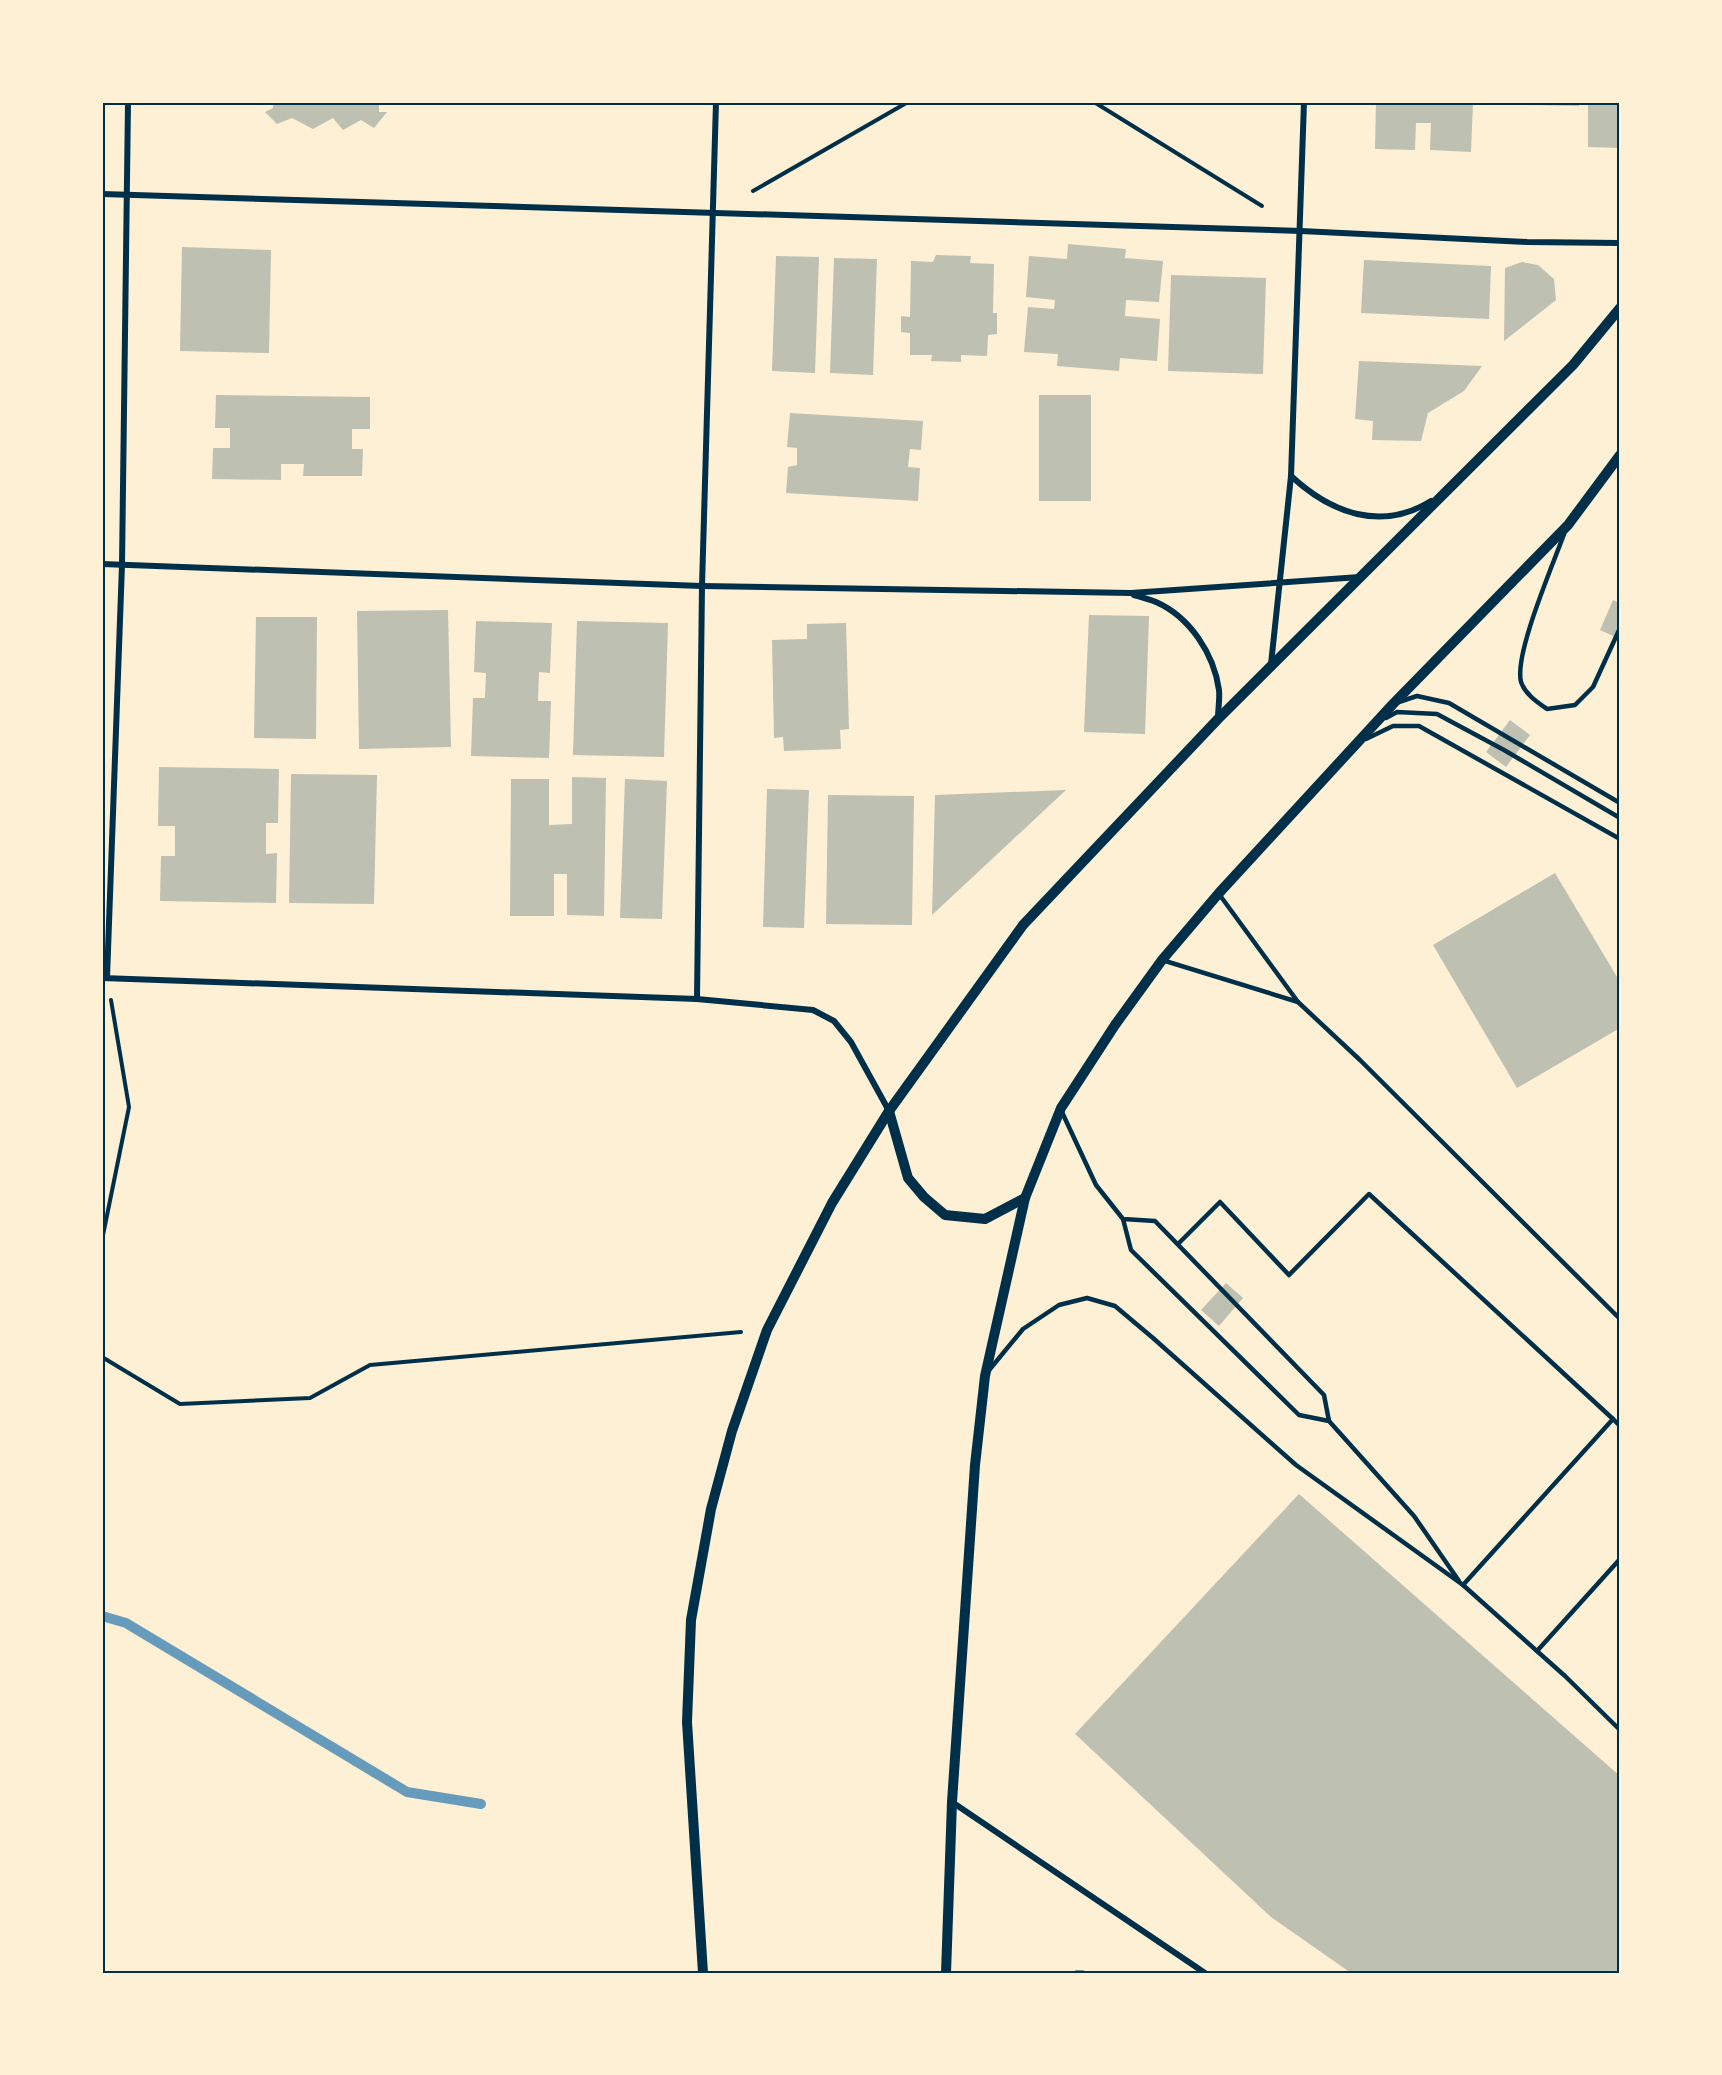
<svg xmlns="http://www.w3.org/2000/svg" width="1722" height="2075" font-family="'Roboto Condensed',sans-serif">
<rect width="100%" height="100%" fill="#fdf0d5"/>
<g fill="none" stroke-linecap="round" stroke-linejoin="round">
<path stroke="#669bbc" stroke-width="10" d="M 102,1616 L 126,1623 L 407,1792 L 481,1804"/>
</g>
<g fill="#bec0b2">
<path d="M 273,102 L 379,102 L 379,112 L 387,112 L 374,128 L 361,120 L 343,130 L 333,118 L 313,129 L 292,118 L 277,124 L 265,112 L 273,108 Z"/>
<path d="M 1376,102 L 1473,102 L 1471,152 L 1430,150 L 1431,123 L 1416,123 L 1415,150 L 1375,149 Z"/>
<path d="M 1534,102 L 1579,102 L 1579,106 L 1534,105 Z"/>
<path d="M 1588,102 L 1620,102 L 1620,148 L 1588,147 Z"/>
<path d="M 1068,244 L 1126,249 L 1125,258 L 1163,261 L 1159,302 L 1126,300 L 1125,316 L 1160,319 L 1157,361 L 1120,358 L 1119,371 L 1057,366 L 1058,354 L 1024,352 L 1028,307 L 1054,309 L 1055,300 L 1026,297 L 1029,256 L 1067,259 Z"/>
<path d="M 182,247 L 271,250 L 269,353 L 180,351 Z"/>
<path d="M 936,255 L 971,256 L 970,263 L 994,264 L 993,313 L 997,313 L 997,334 L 988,335 L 987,356 L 961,355 L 961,362 L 931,361 L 932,355 L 910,355 L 910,333 L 901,332 L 901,316 L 910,317 L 911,261 L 933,262 Z"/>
<path d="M 776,256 L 819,257 L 815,373 L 772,371 Z"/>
<path d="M 834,258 L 877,259 L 873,375 L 830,373 Z"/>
<path d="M 1364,260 L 1491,266 L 1489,319 L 1361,313 Z"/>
<path d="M 1522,262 L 1538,265 L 1554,279 L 1556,300 L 1504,341 L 1505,268 Z"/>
<path d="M 1171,275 L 1266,278 L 1263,374 L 1168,371 Z"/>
<path d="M 1359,361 L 1482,366 L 1464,391 L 1428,413 L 1421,441 L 1372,440 L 1373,421 L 1355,419 Z"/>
<path d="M 216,395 L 370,397 L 370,429 L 352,429 L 352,449 L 363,449 L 362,476 L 303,476 L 304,464 L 281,464 L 281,480 L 212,479 L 213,448 L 230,448 L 230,428 L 215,428 Z"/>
<rect x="1039" y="395" width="52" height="106"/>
<path d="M 790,413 L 923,421 L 921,450 L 910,449 L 908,467 L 920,468 L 918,501 L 786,493 L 788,467 L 797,465 L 797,448 L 787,447 Z"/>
<path d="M 1613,600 L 1620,603 L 1620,639 L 1600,630 Z"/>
<path d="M 448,610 L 451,747 L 359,749 L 357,611 Z"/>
<path d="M 1089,615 L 1149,616 L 1145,734 L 1084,732 Z"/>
<path d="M 256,617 L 317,617 L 316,739 L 254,738 Z"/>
<path d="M 476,621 L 552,623 L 550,673 L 539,672 L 538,701 L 551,701 L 549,758 L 471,756 L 473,698 L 485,698 L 486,673 L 474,672 Z"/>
<path d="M 577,621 L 668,623 L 664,757 L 573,755 Z"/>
<path d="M 846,623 L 849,729 L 840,730 L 841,749 L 784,751 L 783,737 L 774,738 L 772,640 L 807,639 L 807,624 Z"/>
<path d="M 1510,720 L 1530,735 L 1506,767 L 1486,752 Z"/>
<path d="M 159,767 L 279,769 L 278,823 L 266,823 L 266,854 L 277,853 L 276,903 L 160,901 L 161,856 L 175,856 L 175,826 L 158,826 Z"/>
<path d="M 291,774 L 377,775 L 374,904 L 289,903 Z"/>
<path d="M 572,777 L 606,778 L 604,916 L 567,915 L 567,874 L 554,874 L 554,916 L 510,916 L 511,779 L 549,779 L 549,825 L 572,824 Z"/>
<path d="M 625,779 L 667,781 L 662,919 L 620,918 Z"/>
<path d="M 767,789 L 809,790 L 804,928 L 763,927 Z"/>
<path d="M 1066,790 L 932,915 L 935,795 Z"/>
<path d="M 828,795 L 914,796 L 912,925 L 826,924 Z"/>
<path d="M 1555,873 L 1620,982 L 1620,1028 L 1517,1088 L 1433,945 Z"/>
<path d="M 1226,1283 L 1243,1298 L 1219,1326 L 1201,1310 Z"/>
<path d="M 1299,1494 L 1620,1776 L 1619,1973 L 1351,1973 L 1271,1917 L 1075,1734 Z"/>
</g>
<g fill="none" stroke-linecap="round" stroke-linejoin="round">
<g stroke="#003049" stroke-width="4">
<path d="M 1094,102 L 1262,206"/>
<path d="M 753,191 L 908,102"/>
<path d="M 102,1240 L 129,1107 L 111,1000"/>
<path d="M 102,1357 L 180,1404 L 310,1398 L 370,1365 L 741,1332"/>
</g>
<g stroke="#003049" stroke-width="4.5">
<path d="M 1564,534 C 1553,565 1514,654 1521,682 C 1525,694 1537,702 1547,709 L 1575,705 L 1593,687 L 1620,628"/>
<path d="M 1399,702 L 1417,696 L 1449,703 L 1620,803"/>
<path d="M 1386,718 L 1397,712 L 1437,714 L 1504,750 L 1620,818"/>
<path d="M 1366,739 L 1393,726 L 1419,726 L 1620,839"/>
<path d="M 1162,960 L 1298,1002 L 1219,894"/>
<path d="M 1298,1002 L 1360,1060 L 1620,1319"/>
<path d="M 1061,1110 L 1096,1185 L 1123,1219 L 1155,1221 L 1324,1395 L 1329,1421 L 1414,1516 L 1459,1581"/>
<path d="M 1123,1219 L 1131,1250 L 1299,1415 L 1329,1421"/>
<path d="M 1178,1244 L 1220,1202 L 1289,1275 L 1369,1194 L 1613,1419 L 1463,1585"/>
<path d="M 990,1369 L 1023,1329 L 1059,1305 L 1087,1298 L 1115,1306 L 1153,1338 L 1296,1465 L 1463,1585 L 1565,1676 L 1620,1730"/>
<path d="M 1613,1419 L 1620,1426"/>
<path d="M 1537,1651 L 1620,1559"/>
</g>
<path stroke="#003049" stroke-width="5" d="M 1076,1973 L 1083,1973"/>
<g stroke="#003049" stroke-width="6">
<path d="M 102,194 L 1301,231 L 1527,242 L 1620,243"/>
<path d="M 1291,476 C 1331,513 1381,532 1431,501"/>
<path d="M 102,564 L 702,586 L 1131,593 L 1360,577"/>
<path d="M 1134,595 C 1141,597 1149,599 1156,602 C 1190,617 1214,654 1219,690 C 1220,699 1218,709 1218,718"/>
<path d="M 1271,664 L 1291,476 L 1304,102"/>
<path d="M 102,978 L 697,999 L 813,1010 L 834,1021 L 851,1042 L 889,1111"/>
<path d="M 107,978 L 122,565 L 128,102"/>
<path d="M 697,999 L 702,586 L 716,102"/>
<path d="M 952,1802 L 1205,1973"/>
</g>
<g stroke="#003049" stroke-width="10">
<path d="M 889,1111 L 908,1178 L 924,1197 L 945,1215 L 985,1219 L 1025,1198"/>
<path d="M 703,1973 L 687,1722 L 691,1620 L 711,1509 L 732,1431 L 767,1330 L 832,1203 L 889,1111 L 1023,925 L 1218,719 L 1573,365 L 1620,308"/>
<path d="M 946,1973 L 952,1802 L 975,1465 L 985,1376 L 1025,1198 L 1061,1108 L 1115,1025 L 1162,960 L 1219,893 L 1393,704 L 1568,525 L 1620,455"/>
</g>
</g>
<rect width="1722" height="2075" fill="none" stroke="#fdf0d5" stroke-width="207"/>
<rect x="104" y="104" width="1514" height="1868" fill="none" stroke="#003049" stroke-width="2"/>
</svg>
